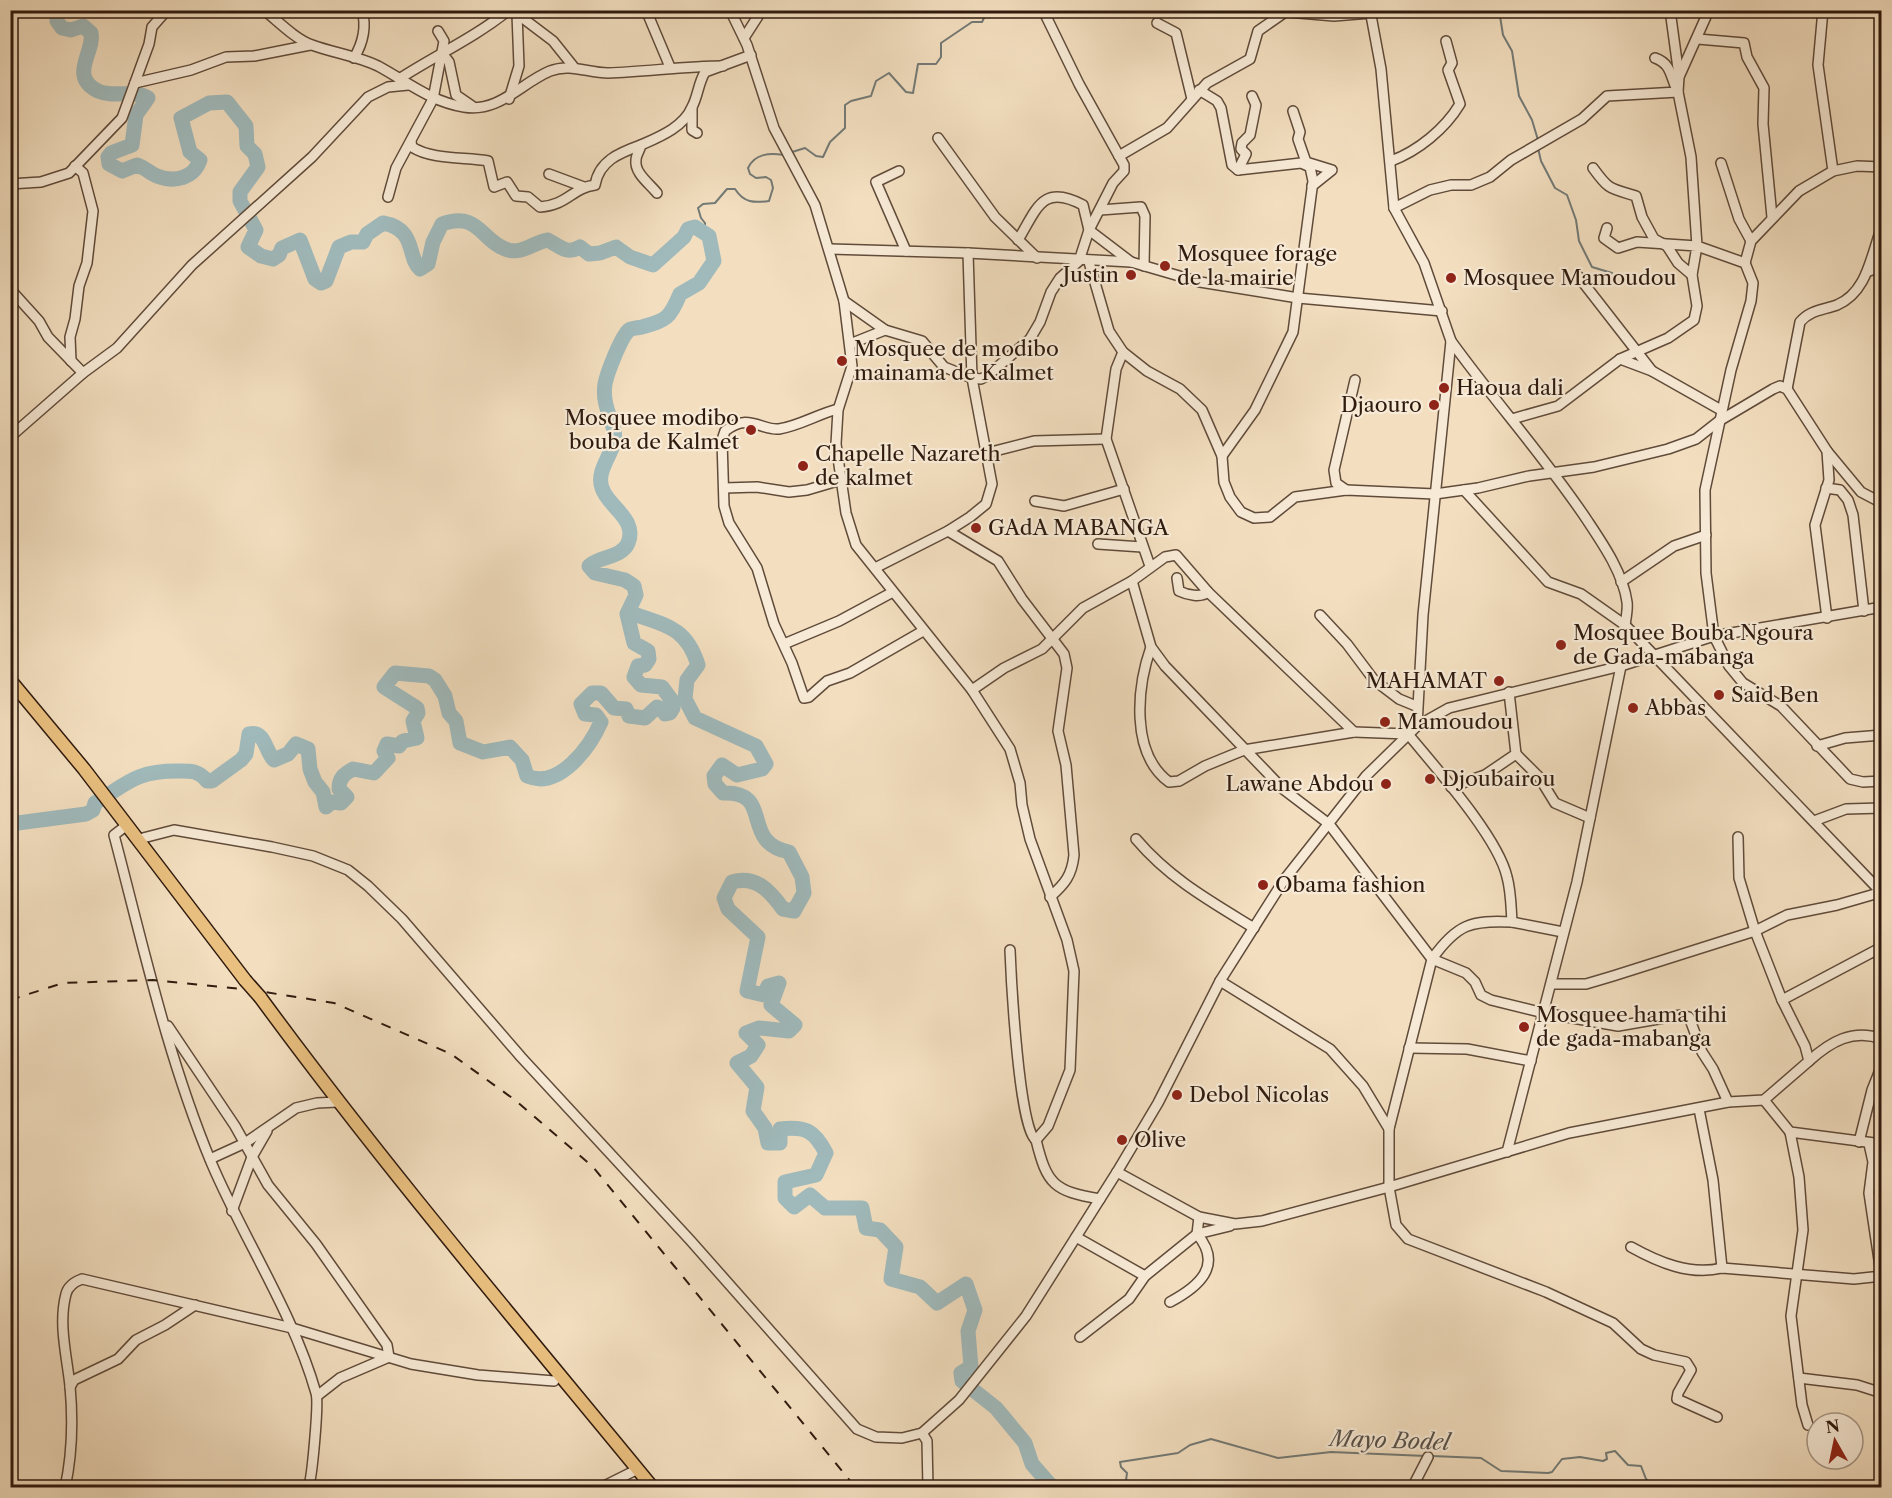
<svg xmlns="http://www.w3.org/2000/svg" width="1892" height="1498" font-family="'Libre Caslon Text',serif">
<rect width="100%" height="100%" fill="#f3dfc0"/>
<filter id="stains"><feTurbulence type="fractalNoise" baseFrequency=".00333" numOctaves="4"/><feColorMatrix values="0 0 0 0 .2 0 0 0 0 .09 0 0 0 0 .02 0 0 0 .5 -.17"/></filter>
<radialGradient id="worn" r=".72"><stop offset=".6" stop-color="#630" stop-opacity="0"/><stop offset="1" stop-color="#630" stop-opacity=".3"/></radialGradient>
<g fill="none" stroke-linecap="round" stroke-linejoin="round">
<g stroke="#737a76" stroke-width="2">
<path d="M 1499,10 L 1503,35 L 1512,51 L 1519,96 L 1532,120 L 1538,140"/>
<path d="M 1538,148 L 1541,161 L 1555,188 L 1567,195 L 1576,220 L 1579,241 L 1592,267 L 1612,273"/>
<path d="M 789,153 L 805,148 L 816,156 L 823,157 L 830,142 L 845,128 L 845,105 L 851,101 L 871,96 L 876,81 L 889,73 L 906,92 L 913,93 L 918,64 L 936,64 L 941,57 L 941,43 L 972,22 L 982,22 L 986,14 L 998,16 L 1020,10"/>
<path d="M 705,231 L 705,223 L 701,218 L 698,208 L 703,204 L 715,203 L 727,189 L 735,189 C 744,203 754,203 769,201 L 773,188 L 771,180 L 766,177 L 756,178 L 750,174 L 748,168 C 755,153 770,153 784,155"/>
<path d="M 1432,1456 L 1481,1458 L 1501,1471 L 1548,1473 L 1552,1472 L 1562,1459 L 1580,1457 L 1603,1461 L 1607,1459 L 1606,1453 L 1615,1451 L 1628,1465 L 1641,1466 L 1646,1479 L 1658,1488"/>
<path d="M 1125,1488 L 1127,1473 L 1121,1467 L 1120,1462 L 1178,1453 L 1190,1445 L 1211,1439 L 1278,1458 L 1331,1452 L 1426,1456"/>
</g>
<g stroke="#a0babc" stroke-width="15">
<path d="M 628,612 C 663,625 686,625 698,665 L 687,680 L 685,699 L 695,718 L 756,746 L 766,764 L 762,769 L 737,775 L 722,765 L 714,776 L 715,784 L 723,793 C 775,791 739,842 789,852 L 802,877 L 804,893 L 794,911 L 783,909 C 770,891 756,875 732,882 L 724,898 L 728,909 L 758,937 L 747,991 L 764,995 L 768,986 L 779,983 L 771,1005 L 795,1025 L 789,1031 L 759,1028 L 746,1033 L 758,1045 L 751,1056 L 737,1063 L 757,1087 L 753,1111 L 765,1128 L 768,1143 L 780,1143 L 780,1129 C 805,1126 814,1130 826,1153 L 816,1175 L 785,1182 L 785,1198 L 794,1207 L 810,1195 L 825,1208 L 862,1208 L 866,1228 L 880,1230 L 896,1247 L 891,1279 L 920,1287 L 937,1303 L 966,1284 L 975,1310 L 968,1331 L 971,1367 L 961,1373 L 962,1381 L 996,1408 L 1025,1443 L 1032,1464 L 1053,1488"/>
<path d="M 10,824 L 86,814 L 93,810 L 95,803 C 128,783 136,771 177,771 C 190,771 198,770 207,781 L 212,781 L 241,760 L 246,754 L 249,734 C 265,730 265,751 274,760 L 288,754 L 296,744 L 308,749 L 310,769 L 315,782 L 323,792 L 326,807 L 332,802 L 341,803 L 347,797 L 339,789 C 339,778 344,774 353,769 L 374,773 L 388,758 L 384,751 L 387,744 L 399,746 L 403,741 L 417,738 L 413,721 L 418,713 L 417,708 L 384,687 L 395,673 L 429,676 L 435,680 L 445,696 L 449,713 L 456,721 L 460,743 L 483,752 L 510,747 L 522,760 L 527,776 C 559,790 590,747 601,722 L 596,715 L 585,714 L 581,704 L 592,693 L 601,693 L 614,708 L 626,709 L 629,716 L 645,718 L 657,707 L 662,709 L 665,714 L 670,713 L 673,708 L 673,702 L 662,687 L 641,685 L 634,677 L 638,666 L 645,665 L 649,659 L 648,651 L 634,643 L 627,614 L 636,595 L 634,586 L 625,580 L 595,573 L 589,566 C 599,556 622,558 628,543 C 638,519 608,507 602,488 C 596,471 611,457 614,441 C 618,426 601,409 605,384 C 607,373 621,337 629,330 C 632,328 638,328 642,327 C 667,320 670,318 680,294 L 699,283 L 714,261 L 709,236 L 695,227 L 688,229 L 684,237 L 653,265 L 630,257 L 616,247 L 600,253 L 589,254 L 580,247 C 567,255 559,246 548,240 C 534,242 523,254 508,250 C 480,241 480,211 442,224 L 433,242 L 428,264 L 420,269 C 407,258 417,229 383,223 L 367,234 L 363,242 L 351,242 L 339,247 L 326,281 L 321,283 L 315,279 L 300,240 L 282,248 L 279,255 L 273,259 L 261,256 L 248,247 L 256,230 L 240,201 L 240,192 L 258,167 L 255,154 L 247,146 L 246,126 L 227,102 L 209,103 L 181,118 L 190,152 L 200,160 C 194,178 175,183 157,176 C 150,173 144,167 137,165 L 122,171 L 109,164 L 108,157 L 111,153 L 132,145 L 136,115 L 148,98 C 134,89 113,98 98,91 C 68,76 95,52 91,33 L 83,26 L 71,30 L 62,28 L 57,21 L 58,10"/>
<path d="M 1105,1488 L 1106,1488"/>
</g>
<defs>
<g id="minor">
<path d="M 264,10 C 278,21 295,39 312,45 C 334,53 357,56 378,66 C 406,81 431,102 464,107 C 499,113 521,83 550,71 C 570,63 588,73 608,73 C 646,72 684,66 723,66"/>
<path d="M 646,10 L 670,67"/>
<path d="M 730,10 L 747,45 L 774,128 L 815,205 L 844,301 L 852,366 L 838,410 L 836,444 L 846,513 L 856,545 L 972,690 L 1010,749 L 1020,783 L 1022,805 L 1030,839 L 1067,940 L 1074,971 L 1070,1070 L 1048,1126 L 1036,1140 C 1019,1131 1011,976 1010,950"/>
<path d="M 1370,10 L 1381,69 L 1394,208 L 1424,263 L 1451,341 L 1423,615 L 1417,726"/>
<path d="M 1670,10 L 1679,76"/>
<path d="M 1709,10 L 1679,77 L 1678,92 L 1691,157 L 1697,246 L 1745,263 L 1753,283 L 1751,301 L 1731,370 L 1705,490 L 1706,573 L 1714,636 L 1729,666 L 1743,683 L 1781,706 L 1850,779 L 1863,782 L 1882,781"/>
<path d="M 1823,10 L 1818,65 L 1833,171"/>
<path d="M 1287,12 L 1334,16 L 1371,13"/>
<path d="M 516,13 L 553,41 L 573,66"/>
<path d="M 1157,23 L 1176,33 L 1192,99"/>
<path d="M 744,38 L 762,10"/>
<path d="M 1698,39 L 1744,43 L 1747,57 L 1764,88 L 1763,124 L 1772,217"/>
<path d="M 442,53 L 449,62 L 456,95 L 472,106"/>
<path d="M 354,58 C 363,43 367,28 362,10"/>
<path d="M 399,79 C 436,55 474,38 509,10"/>
<path d="M 135,83 L 191,70 L 226,57 L 254,56 L 310,45"/>
<path d="M 1199,90 L 1217,101 L 1221,108 L 1232,165 L 1238,170 L 1301,163 L 1310,167 L 1313,181 L 1293,332 L 1255,410 L 1222,456"/>
<path d="M 509,99 L 519,66 L 517,14"/>
<path d="M 692,109 L 692,130 L 697,133"/>
<path d="M 1293,111 L 1300,132 L 1298,139 L 1306,162 L 1332,170 L 1312,186"/>
<path d="M 938,138 L 995,217 L 1037,258"/>
<path d="M 411,142 L 412,147 C 432,160 465,157 488,161 L 494,187 L 507,182 L 516,196 L 528,197 L 540,207 C 568,205 572,188 595,185 C 599,161 619,153 641,145"/>
<path d="M 1119,156 L 1167,128 L 1207,83 L 1250,59 L 1258,31 L 1288,10"/>
<path d="M 1391,161 C 1418,151 1445,129 1460,104 L 1448,70 L 1452,63 L 1446,41"/>
<path d="M 1721,163 L 1739,219 L 1751,241"/>
<path d="M 1593,168 C 1609,190 1609,188 1636,196 L 1642,217 L 1654,239 L 1667,246 L 1678,263 L 1692,275"/>
<path d="M 1238,170 L 1246,154 L 1241,149 L 1242,143 L 1250,135 L 1256,105 L 1252,96"/>
<path d="M 899,171 L 876,182 L 906,251"/>
<path d="M 549,174 L 584,187"/>
<path d="M 10,184 L 41,182 L 69,173 L 122,118 L 149,44 L 152,27 L 167,10"/>
<path d="M 657,193 C 650,184 634,173 636,160 C 636,155 640,150 641,145 C 659,137 684,127 692,107 C 698,96 698,84 705,72 L 751,55"/>
<path d="M 388,197 L 396,168 L 433,99 L 444,41 L 438,31"/>
<path d="M 1394,208 L 1430,190 L 1451,185 L 1471,185 L 1490,177 L 1511,160 L 1582,119 L 1607,96 L 1678,92 C 1670,77 1672,64 1655,58"/>
<path d="M 1100,210 L 1141,207 L 1145,216 L 1144,266"/>
<path d="M 1018,240 C 1037,209 1042,183 1083,205 L 1089,230 L 1131,262"/>
<path d="M 830,249 L 968,253 L 1131,262 L 1200,282 L 1298,298 L 1442,311"/>
<path d="M 1089,262 L 1109,331 L 1123,352 L 1147,371 L 1180,389 L 1202,410 L 1222,456 L 1224,482 L 1230,497 L 1241,512 L 1254,518 L 1270,517 L 1295,497 L 1346,490 L 1435,494 L 1478,488 L 1529,476 L 1594,467 L 1668,449 L 1696,439 L 1719,421 L 1773,389 L 1780,386 L 1787,389 L 1827,451 L 1829,480 L 1815,525 L 1827,618"/>
<path d="M 1745,263 L 1751,241 L 1799,191 L 1833,171 L 1857,166 L 1882,167"/>
<path d="M 1869,271 L 1882,267"/>
<path d="M 1578,276 L 1652,371"/>
<path d="M 10,289 L 39,321 L 48,337 L 83,373"/>
<path d="M 844,301 L 885,330 L 922,341 L 944,367 L 972,378 L 981,379 L 987,376 L 1030,339 L 1040,322 L 1051,292 L 1060,278 L 1079,261 L 1089,230 L 1113,183 L 1124,171 L 1124,165 L 1079,84 L 1043,10"/>
<path d="M 1451,341 C 1495,402 1545,457 1587,520 C 1603,544 1623,573 1627,602 C 1628,609 1626,618 1625,625"/>
<path d="M 850,344 L 885,330"/>
<path d="M 1123,352 L 1116,369 L 1106,439 L 1150,566"/>
<path d="M 1620,359 L 1652,371 L 1721,410"/>
<path d="M 71,361 L 70,337 L 75,319 L 79,286 L 87,263 L 93,211 L 83,173 L 75,166"/>
<path d="M 1787,389 L 1800,322 C 1810,310 1823,310 1837,305 C 1868,292 1871,254 1882,227"/>
<path d="M 838,409 C 818,414 799,426 779,429 C 761,431 749,412 725,431 L 722,440 L 724,506 L 729,523 L 757,568 L 774,624 L 792,663 L 804,698 L 809,697 L 827,681 L 850,673 L 923,631"/>
<path d="M 1512,419 L 1558,406 L 1620,359 L 1668,338 L 1694,320 L 1697,306 L 1692,275 L 1697,246 L 1637,242 L 1618,248 L 1604,238 L 1607,228"/>
<path d="M 10,437 L 83,373 L 117,348 L 192,265 L 312,157 L 368,97 L 388,87 L 408,85"/>
<path d="M 1827,451 L 1861,492 L 1882,503"/>
<path d="M 987,453 L 1034,441 L 1106,439"/>
<path d="M 724,488 L 757,487 L 789,492 L 807,490 L 841,480"/>
<path d="M 1826,488 L 1840,490 L 1848,500 L 1853,515 L 1864,611"/>
<path d="M 1346,490 L 1336,483 L 1334,470 L 1355,380"/>
<path d="M 1464,490 L 1548,582 L 1581,594 L 1625,625 L 1882,893"/>
<path d="M 1035,501 L 1064,506 L 1124,489"/>
<path d="M 948,531 L 998,561 L 1022,599 L 1064,654 L 1067,668 L 1058,731 L 1066,765 L 1074,855 C 1072,875 1065,884 1050,897"/>
<path d="M 1098,544 L 1142,547"/>
<path d="M 875,568 L 948,531 L 970,517 L 986,504 L 992,484 L 972,378 L 968,253"/>
<path d="M 1177,578 L 1179,591 C 1187,595 1201,598 1208,592"/>
<path d="M 1132,581 L 1151,647 L 1165,666 L 1283,789 L 1329,824 L 1432,959 L 1389,1129 L 1389,1187 L 1396,1225 L 1408,1239 L 1546,1292 L 1613,1323 L 1641,1349 L 1654,1355 L 1686,1362 L 1691,1370 L 1678,1393 L 1677,1399 L 1717,1417"/>
<path d="M 1621,582 L 1674,546 L 1706,535"/>
<path d="M 1320,615 L 1347,644 L 1374,680 L 1399,699 L 1416,706"/>
<path d="M 784,644 L 839,621 L 891,593"/>
<path d="M 972,690 L 1004,668 L 1042,649 L 1083,608 L 1132,581 L 1165,557 L 1176,555 L 1208,592 L 1354,732 L 1244,750 L 1205,766 L 1179,781 L 1169,782 C 1130,753 1137,687 1151,647"/>
<path d="M 1354,732 L 1408,734 C 1435,767 1498,837 1507,877 C 1511,891 1511,907 1512,922 L 1563,932"/>
<path d="M 1817,746 L 1845,738 L 1882,735"/>
<path d="M 1516,754 L 1539,777 L 1555,803 L 1590,818"/>
<path d="M 1451,787 L 1485,775 L 1516,754 L 1509,692"/>
<path d="M 1814,821 L 1846,809 L 1882,808"/>
<path d="M 127,825 L 114,835 C 143,945 167,1056 211,1162 C 244,1240 293,1312 316,1393 C 319,1402 312,1481 308,1488"/>
<path d="M 1738,837 L 1739,878 L 1755,931 L 1782,1000"/>
<path d="M 139,839 L 174,830 L 272,847 L 313,856 L 348,870 L 368,886 L 402,919 L 521,1057 L 690,1240 L 857,1429 L 876,1437 L 902,1438 L 922,1433 L 959,1400 L 1026,1316 L 1117,1172 L 1158,1103 L 1220,981 L 1284,880 L 1366,776 L 1417,726 L 1449,708 L 1621,666 L 1714,636 L 1882,607"/>
<path d="M 1136,839 C 1170,879 1210,901 1254,928"/>
<path d="M 1512,922 C 1471,920 1457,924 1432,959 L 1466,973 L 1475,982 L 1481,995 L 1491,1000 L 1544,1013 L 1618,1026 L 1681,1015 L 1689,1017 L 1702,1052 L 1713,1069 L 1728,1102"/>
<path d="M 1220,981 L 1330,1049 L 1363,1086 L 1389,1129"/>
<path d="M 1552,984 L 1586,984 L 1613,976 L 1755,931 L 1787,915 L 1837,905 L 1882,892"/>
<path d="M 168,1026 L 235,1126 L 268,1185 L 316,1244 L 387,1345 L 389,1357 L 340,1378 L 317,1396"/>
<path d="M 1409,1048 L 1467,1049 L 1531,1061"/>
<path d="M 1809,1061 C 1830,1042 1853,1028 1882,1039"/>
<path d="M 1764,1100 L 1790,1132 L 1882,1144"/>
<path d="M 1699,1109 L 1713,1180 L 1722,1268"/>
<path d="M 1790,1132 L 1799,1177 L 1803,1230 L 1791,1316 L 1802,1405 L 1808,1425"/>
<path d="M 1036,1140 C 1047,1185 1054,1191 1100,1199"/>
<path d="M 1859,1142 L 1872,1090 L 1882,1065"/>
<path d="M 1869,1144 L 1873,1162 L 1869,1193 L 1882,1280"/>
<path d="M 1507,1152 L 1577,882 L 1621,666"/>
<path d="M 210,1159 L 245,1143 L 296,1108 L 317,1103 L 337,1102"/>
<path d="M 1117,1172 L 1199,1217 L 1235,1224 L 1262,1221 L 1389,1187 L 1569,1133 L 1728,1102 L 1764,1100 L 1809,1061 L 1805,1046 L 1782,1000 L 1882,947"/>
<path d="M 232,1211 L 252,1157 L 267,1131"/>
<path d="M 1076,1237 L 1145,1276"/>
<path d="M 1631,1247 C 1658,1262 1690,1276 1722,1268 L 1854,1279 L 1882,1276"/>
<path d="M 1170,1302 C 1198,1287 1224,1266 1197,1234 L 1199,1217"/>
<path d="M 1080,1337 L 1129,1299 L 1145,1276 L 1197,1234 L 1230,1226"/>
<path d="M 1799,1378 L 1857,1385 L 1882,1393"/>
<path d="M 70,1387 L 74,1380 L 118,1359 L 136,1340 L 165,1325 L 195,1305"/>
<path d="M 922,1433 L 927,1441 L 928,1488"/>
<path d="M 65,1488 C 72,1456 73,1419 70,1386 C 67,1357 58,1324 66,1294 C 68,1286 74,1282 82,1279 L 292,1328 L 411,1364 L 478,1375 L 554,1381"/>
<path d="M 600,1488 L 638,1469"/>
<path d="M 1412,1488 L 1428,1457"/>
</g>
<g id="major">
<path d="M 10,680 L 84,769 L 245,980"/>
<path d="M 260,997 C 384,1166 520,1326 653,1488"/>
</g>
</defs>
<use href="#minor" stroke="#604b3a" stroke-width="12"/>
<use href="#major" stroke="#2f1a0e" stroke-width="15"/>
<use href="#minor" stroke="#f7ead6" stroke-width="9"/>
<use href="#major" stroke="#eac080" stroke-width="12"/>
<path stroke="#2f1a0e" stroke-width="2" stroke-dasharray="10 10" stroke-linecap="butt" d="M 10,1000 L 63,983 L 153,980 L 252,990 L 334,1003 L 451,1054 L 515,1100 L 593,1167 L 856,1488"/>
<defs>
<path id="major-bridge" d="M 245,980 L 260,997"/>
</defs>
<use href="#major-bridge" stroke="#2f1a0e" stroke-width="15" stroke-linecap="butt"/>
<use href="#major-bridge" stroke="#eac080" stroke-width="12"/>
</g>
<g fill="#8f2418" stroke="#f7ead6" stroke-width="2">
<circle cx="1165" cy="266" r="6"/>
<circle cx="1131" cy="275" r="6"/>
<circle cx="1451" cy="278" r="6"/>
<circle cx="842" cy="361" r="6"/>
<circle cx="1444" cy="388" r="6"/>
<circle cx="1434" cy="405" r="6"/>
<circle cx="751" cy="430" r="6"/>
<circle cx="803" cy="466" r="6"/>
<circle cx="976" cy="528" r="6"/>
<circle cx="1561" cy="645" r="6"/>
<circle cx="1499" cy="681" r="6"/>
<circle cx="1719" cy="695" r="6"/>
<circle cx="1633" cy="708" r="6"/>
<circle cx="1385" cy="722" r="6"/>
<circle cx="1430" cy="779" r="6"/>
<circle cx="1386" cy="784" r="6"/>
<circle cx="1263" cy="885" r="6"/>
<circle cx="1524" cy="1027" r="6"/>
<circle cx="1177" cy="1095" r="6"/>
<circle cx="1122" cy="1140" r="6"/>
</g>
<g text-anchor="middle" stroke-width="4.5" stroke-linejoin="round" paint-order="stroke">
<g font-size="21" fill="#2f1a0e" stroke="#f7ead6" text-anchor="start">
<text x="1177" y="261">Mosquee forage<tspan x="1177" dy="24">de la mairie</tspan></text>
<text x="1119" y="282" text-anchor="end">Justin</text>
<text x="1463" y="285">Mosquee Mamoudou</text>
<text x="854" y="356">Mosquee de modibo<tspan x="854" dy="24">mainama de Kalmet</tspan></text>
<text x="1456" y="395">Haoua dali</text>
<text x="1422" y="412" text-anchor="end">Djaouro</text>
<text x="739" y="425" text-anchor="end">Mosquee modibo<tspan x="739" dy="24">bouba de Kalmet</tspan></text>
<text x="815" y="461">Chapelle Nazareth<tspan x="815" dy="24">de kalmet</tspan></text>
<text x="988" y="535">GAdA MABANGA</text>
<text x="1573" y="640">Mosquee Bouba Ngoura<tspan x="1573" dy="24">de Gada-mabanga</tspan></text>
<text x="1487" y="688" text-anchor="end">MAHAMAT</text>
<text x="1731" y="702">Said Ben</text>
<text x="1645" y="715">Abbas</text>
<text x="1397" y="729">Mamoudou</text>
<text x="1442" y="786">Djoubairou</text>
<text x="1374" y="791" text-anchor="end">Lawane Abdou</text>
<text x="1275" y="892">Obama fashion</text>
<text x="1536" y="1022">Mosquee hama tihi<tspan x="1536" dy="24">de gada-mabanga</tspan></text>
<text x="1189" y="1102">Debol Nicolas</text>
<text x="1134" y="1147">Olive</text>
</g>
<g font-size="22" font-style="italic" fill="#57524b" stroke="#f7ead6">
<text transform="translate(1390 1440) rotate(2)" y="8">Mayo Bodel</text>
</g>
</g>
<rect width="1892" height="1498" fill="none" stroke="#f3dfc0" stroke-width="36"/>
<rect x="12" y="12" width="1868" height="1474" fill="none" stroke="#2f1a0e" stroke-width="3"/>
<rect x="18" y="18" width="1856" height="1462" fill="none" stroke="#2f1a0e" stroke-width="1.5"/>
<g transform="translate(1835 1441) rotate(351)"><circle r="28" fill="#f7ead6" stroke="#a79786" stroke-width="1.5"/>
<path d="M0-4.5L10 22L0 15L-10 22Z" fill="#8f2418"/>
<text y="-9" font-size="16" font-weight="bold" text-anchor="middle" fill="#2f1a0e">N</text>
</g>
<rect width="100%" height="100%" filter="url(#stains)"/>
<rect width="100%" height="100%" fill="url(#worn)"/>
</svg>
